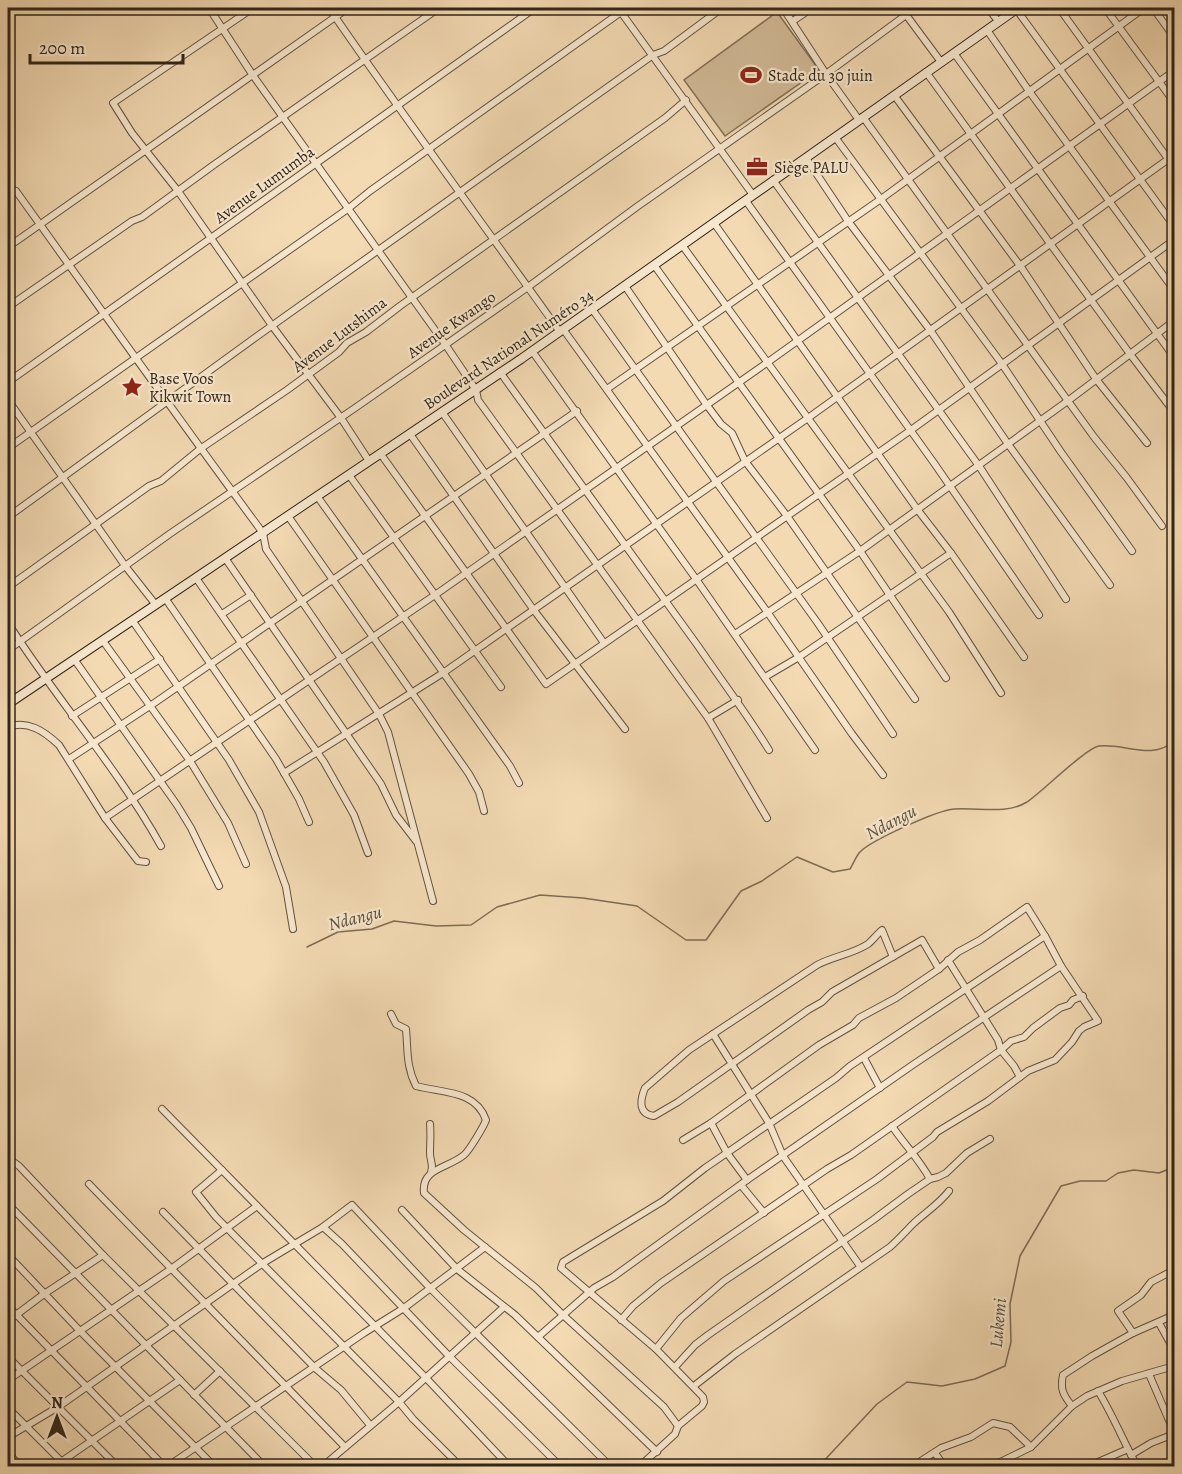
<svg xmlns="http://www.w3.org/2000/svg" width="1182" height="1474" font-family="Alegreya,serif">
<rect width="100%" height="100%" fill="#f3dab3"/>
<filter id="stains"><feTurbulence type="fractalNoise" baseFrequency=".00333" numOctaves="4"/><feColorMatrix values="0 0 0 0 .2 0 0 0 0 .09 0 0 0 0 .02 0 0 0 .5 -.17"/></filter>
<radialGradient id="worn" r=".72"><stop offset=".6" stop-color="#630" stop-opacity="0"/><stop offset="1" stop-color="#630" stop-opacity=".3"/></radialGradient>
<path fill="#d2bb98" stroke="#827058" stroke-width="1.5" d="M 777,12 L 819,70 L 725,136 L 684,80 Z"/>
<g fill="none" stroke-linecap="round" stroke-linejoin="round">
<g stroke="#7e6c55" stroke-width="1.5">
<path d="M 307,947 L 338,932 L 372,929 L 394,921 L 436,926 L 471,925 L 497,907 L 540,895 L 583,898 L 637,906 L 686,940 L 706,940 L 741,891 L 762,881 L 797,857 L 833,872 L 850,869 C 853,864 856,857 859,853 C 869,841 938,810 954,809 C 978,807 1006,815 1027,802 C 1043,791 1086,748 1099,746 C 1125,743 1152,761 1174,741"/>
<path d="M 819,1466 L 877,1404 L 907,1382 L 942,1386 L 975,1379 L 1005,1366 L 1011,1342 L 1010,1304 L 1020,1256 L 1061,1186 L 1080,1181 L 1106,1181 L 1118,1173 L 1134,1170 L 1159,1173 L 1174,1167"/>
</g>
<defs>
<g id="minor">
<path d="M 209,8 L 252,74 L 445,344 L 476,390 L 478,400 L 708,718 L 767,818"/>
<path d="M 253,8 L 113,103 L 132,133 L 178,191 L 273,327 L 341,418 L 369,461"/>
<path d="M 329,8 C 404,117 483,224 560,332"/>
<path d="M 618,8 L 753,195"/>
<path d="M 783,8 L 826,74 L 859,120"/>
<path d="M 901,8 L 941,62"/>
<path d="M 988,8 L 998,21"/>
<path d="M 1059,8 L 1174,167"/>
<path d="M 1105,8 L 1174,102"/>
<path d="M 1153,8 L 1174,37"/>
<path d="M 1016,9 L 1174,226"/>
<path d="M 623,14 L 632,8"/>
<path d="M 793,21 L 812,8"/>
<path d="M 987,30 L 1029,91 L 1174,290"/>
<path d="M 954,53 L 1174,357"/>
<path d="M 926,72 L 1130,354 L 1174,412"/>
<path d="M 894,95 L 1021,267 L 1096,379 L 1147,443"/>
<path d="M 863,117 L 1094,437 L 1127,478 L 1162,526"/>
<path d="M 835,137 L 1002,364 L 1061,452 L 1132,551"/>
<path d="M 806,158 L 848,221 L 930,330 L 1008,444 L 1110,585"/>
<path d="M 773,180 L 979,466 L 1066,599"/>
<path d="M 8,187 L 16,191 C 98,305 179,420 263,533 L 266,549 L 379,714 L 388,732 L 433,901"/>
<path d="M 746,201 L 934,463 L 1039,615"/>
<path d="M 714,223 L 917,509 L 951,553 L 1024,657"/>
<path d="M 682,245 L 949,612 L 1001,693"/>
<path d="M 8,247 L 348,8"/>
<path d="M 654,265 L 860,551 L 946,678"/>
<path d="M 625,286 L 706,404 L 721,424 L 732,433 L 745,461 L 787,516 L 915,699"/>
<path d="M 8,307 L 132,221 L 142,217 L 215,164 L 439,8"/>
<path d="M 592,309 L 817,622 L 893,734"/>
<path d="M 563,329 L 768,613 L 852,734 L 883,775"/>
<path d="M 532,351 L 696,579 L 815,750"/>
<path d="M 500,372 L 698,646 C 722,681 747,714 769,750"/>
<path d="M 8,382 L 535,8"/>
<path d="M 607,389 L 881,199 L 1144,8"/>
<path d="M 8,400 L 126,567 L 156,605"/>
<path d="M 442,412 L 604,643"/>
<path d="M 410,434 L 533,609 L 625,729"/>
<path d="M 8,448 L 349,208 L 370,191 L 621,12"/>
<path d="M 380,453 L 546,684 L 911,430 L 1174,240"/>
<path d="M 349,475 L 501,687"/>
<path d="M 317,496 L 510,766 L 519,783"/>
<path d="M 288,516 L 469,774 L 479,792 L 484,811"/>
<path d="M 8,517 L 256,337 L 653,55 L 664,51 L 722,8"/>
<path d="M 225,558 L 381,784 L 396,815 L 416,841"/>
<path d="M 196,578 L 324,762 L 354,815 L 368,853"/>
<path d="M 8,587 L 149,486 L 161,481 L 200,449 L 287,390 L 339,352 L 347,343 L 366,332 L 400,306 L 665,118 L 686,100"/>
<path d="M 165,598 L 276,759 L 299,799 L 309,822"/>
<path d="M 222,614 L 251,595"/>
<path d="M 132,620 L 229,760 L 259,812 L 286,887 L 293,929"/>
<path d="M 8,623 C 56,699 117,767 161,846"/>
<path d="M 735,634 L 860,551 L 1069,400 L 1174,321"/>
<path d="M 103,641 L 190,761 L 228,823 L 246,864"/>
<path d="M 8,650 L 171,533 L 355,408 L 528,287 L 638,206 L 826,74 L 906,15"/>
<path d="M 74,659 L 177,805 L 191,828 L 219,886"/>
<path d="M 765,677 L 799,657 L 951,553"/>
<path d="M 72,716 L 160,659"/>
<path d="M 708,718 L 738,700"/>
<path d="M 8,727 C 28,720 44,731 59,745 L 105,818 L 138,861 L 146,862"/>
<path d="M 69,759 L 150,706 L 577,411"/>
<path d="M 284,773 L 443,673 L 808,418 L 1174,155"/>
<path d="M 105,818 L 435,595 L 768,362 L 1174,71"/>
<path d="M 893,957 L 882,930 C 877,934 873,940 868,944 C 853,954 834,956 817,965 L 689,1050 L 645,1088 C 640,1100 638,1114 654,1116 L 678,1102 L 808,1010 L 822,1002 L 832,992 L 922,940 L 939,969"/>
<path d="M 948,960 L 998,1040 L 1001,1050 L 1014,1066 L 1020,1077"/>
<path d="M 391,1014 L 396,1024 L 406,1029 C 408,1051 406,1066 416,1086 C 442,1093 476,1090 486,1120 C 484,1126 469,1151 464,1155 C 447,1169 421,1168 424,1193 L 464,1230 L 536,1288 L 563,1315 L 664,1407 L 678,1426"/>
<path d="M 713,1034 L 769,1123 L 783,1156 L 860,1266"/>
<path d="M 864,1058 L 880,1088"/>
<path d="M 162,1109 L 426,1378 L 509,1466"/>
<path d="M 711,1123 L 727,1153 L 747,1180"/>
<path d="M 430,1124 C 431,1134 430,1144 430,1153 C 430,1162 434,1164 431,1173"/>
<path d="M 892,1126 C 904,1144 919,1159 930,1179"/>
<path d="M 8,1161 L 12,1161 L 19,1166 L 103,1255 L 315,1466"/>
<path d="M 222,1170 L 196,1192 L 216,1217 L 399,1402 L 413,1419 L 460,1466"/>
<path d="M 89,1184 L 345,1447"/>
<path d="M 741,1185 L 764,1213"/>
<path d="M 8,1204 L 264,1466"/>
<path d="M 402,1210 L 457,1269 L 515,1315 L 657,1452"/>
<path d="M 163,1212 L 315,1368 L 341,1390 L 370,1425"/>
<path d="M 323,1227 L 342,1244 L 449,1356 L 560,1466"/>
<path d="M 8,1255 L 80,1331 L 214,1466"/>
<path d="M 8,1306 L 164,1466"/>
<path d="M 621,1320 L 633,1306 L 661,1283 L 827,1169 L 851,1155 L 1001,1050 L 1011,1041 L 1024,1037 L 1033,1028 L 1060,1008 L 1069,1005 L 1073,1000 L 1083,996"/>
<path d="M 8,1321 L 44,1294 L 103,1255"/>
<path d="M 1159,1323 L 1174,1350"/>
<path d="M 1133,1333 L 1118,1311 L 1141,1295 L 1151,1282 L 1174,1270"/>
<path d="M 538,1337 L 594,1288 L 613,1277 L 747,1180 L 914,1064 L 1061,966"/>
<path d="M 656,1349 L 681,1318 L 724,1281 L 877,1179 L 933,1137 L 937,1132 L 988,1101 L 1028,1071 L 1055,1060 L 1072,1042 L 1079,1031 L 1084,1027 L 1098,1021 L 1061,966 L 1045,936 L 1027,907 L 980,940 L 958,952 L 939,969 L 896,998 L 859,1018 L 853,1025 L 819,1045 L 711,1123 L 683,1140"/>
<path d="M 8,1357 L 117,1466"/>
<path d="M 675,1367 L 695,1345 L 708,1335 L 873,1220 L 908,1194 L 930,1179 L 938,1177 L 946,1173 L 967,1153 L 990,1139"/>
<path d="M 1149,1374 L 1174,1432"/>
<path d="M 8,1380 L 171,1269 L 257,1206"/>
<path d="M 694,1386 L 735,1354 L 890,1247 C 899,1239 906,1231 914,1223 C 926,1212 939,1204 949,1191"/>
<path d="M 1098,1391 C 1113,1415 1123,1441 1137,1466"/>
<path d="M 194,1395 L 220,1371"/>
<path d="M 1072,1406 C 1063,1395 1060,1389 1063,1375 L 1092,1356 L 1133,1333 L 1174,1315"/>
<path d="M 8,1408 L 66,1466"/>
<path d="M 8,1437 L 58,1407 L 263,1263 L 323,1227 L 352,1205 L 431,1289 L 610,1466"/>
<path d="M 8,1453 L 20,1466"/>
<path d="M 935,1453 L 944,1466"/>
<path d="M 1131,1455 L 1151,1443 L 1174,1434"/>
<path d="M 55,1466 L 180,1380"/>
<path d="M 168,1466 L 364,1333 L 404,1308 L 485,1247"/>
<path d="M 323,1466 L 399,1402 L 504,1307"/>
<path d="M 640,1466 L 675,1434 L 678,1426 L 702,1406 L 704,1402 L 703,1397 L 656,1349 L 561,1268 L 563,1262 L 663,1201 L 705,1168 L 836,1078 L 850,1066 L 1045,936"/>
<path d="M 913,1466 L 941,1448 L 971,1437 L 993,1423 L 1010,1427 L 1031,1447"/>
<path d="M 992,1466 L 1031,1447 L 1072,1406 L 1087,1396 L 1122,1381 L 1174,1366"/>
<path d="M 1089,1466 L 1128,1449"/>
</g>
<path id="secondary" d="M 8,704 L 521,359 L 1018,8"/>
</defs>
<use href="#minor" stroke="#62523e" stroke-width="8"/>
<use href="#secondary" stroke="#322517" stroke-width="10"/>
<use href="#minor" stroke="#f7e7ce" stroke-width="6"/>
<use href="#secondary" stroke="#f7e7ce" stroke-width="8"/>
</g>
<defs>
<symbol id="stadium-bare" viewBox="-9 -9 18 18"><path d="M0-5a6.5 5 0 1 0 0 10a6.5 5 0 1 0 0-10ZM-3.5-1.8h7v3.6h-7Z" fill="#8f2418" stroke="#f7e7ce" stroke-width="2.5" paint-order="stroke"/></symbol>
<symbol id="office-bare" viewBox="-9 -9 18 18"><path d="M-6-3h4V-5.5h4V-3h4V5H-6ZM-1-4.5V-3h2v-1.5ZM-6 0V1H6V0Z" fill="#8f2418" stroke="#f7e7ce" stroke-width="2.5" paint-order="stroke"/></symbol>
<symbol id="sight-bare" viewBox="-9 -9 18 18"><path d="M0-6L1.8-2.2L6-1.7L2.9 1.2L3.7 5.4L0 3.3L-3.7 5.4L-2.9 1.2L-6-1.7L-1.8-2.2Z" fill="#8f2418" stroke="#f7e7ce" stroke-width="2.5" paint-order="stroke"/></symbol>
</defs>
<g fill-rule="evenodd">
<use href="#stadium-bare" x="736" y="60" width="30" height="30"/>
<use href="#office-bare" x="742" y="152" width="30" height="30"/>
<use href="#sight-bare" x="117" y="372" width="30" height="30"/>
</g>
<g text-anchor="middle" stroke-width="4.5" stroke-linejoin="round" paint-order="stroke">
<g font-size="16" fill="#322517" stroke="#f7e7ce" text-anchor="start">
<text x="768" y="81">Stade du 30 juin</text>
<text x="774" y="173">Siège PALU</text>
<text x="149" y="384">Base Voos<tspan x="149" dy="18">Kikwit Town</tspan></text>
</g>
<g font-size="16" fill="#322517" stroke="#f7e7ce">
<text transform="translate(264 184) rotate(-36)" y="6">Avenue Lumumba</text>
<text transform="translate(451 324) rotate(-35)" y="6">Avenue Kwango</text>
<text transform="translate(339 334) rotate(-37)" y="6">Avenue Lutshima</text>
<text transform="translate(508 349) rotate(-34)" y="6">Boulevard National Numéro 34</text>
</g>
<g font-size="18" font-style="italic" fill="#5e4f3b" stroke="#f7e7ce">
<text transform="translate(891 822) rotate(-28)" y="6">Ndangu</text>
<text transform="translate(355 918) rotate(-14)" y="6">Ndangu</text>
<text transform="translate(998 1323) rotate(-85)" y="6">Lukemi</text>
</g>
</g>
<rect width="1182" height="1474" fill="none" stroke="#f3dab3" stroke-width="30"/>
<rect x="9" y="9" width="1164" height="1456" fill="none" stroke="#322517" stroke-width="3"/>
<rect x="15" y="15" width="1152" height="1444" fill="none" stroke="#322517" stroke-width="1.5"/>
<g transform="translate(57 1417)" stroke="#f7e7ce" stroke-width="4.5" paint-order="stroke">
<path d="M0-4.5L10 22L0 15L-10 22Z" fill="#322517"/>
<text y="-9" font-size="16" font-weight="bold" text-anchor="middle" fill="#322517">N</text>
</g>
<path d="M30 54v9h153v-9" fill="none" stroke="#322517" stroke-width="3"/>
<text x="39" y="54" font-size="18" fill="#322517" stroke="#f7e7ce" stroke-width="4.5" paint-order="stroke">200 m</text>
<rect width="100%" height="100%" filter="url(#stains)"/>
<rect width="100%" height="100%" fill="url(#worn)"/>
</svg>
